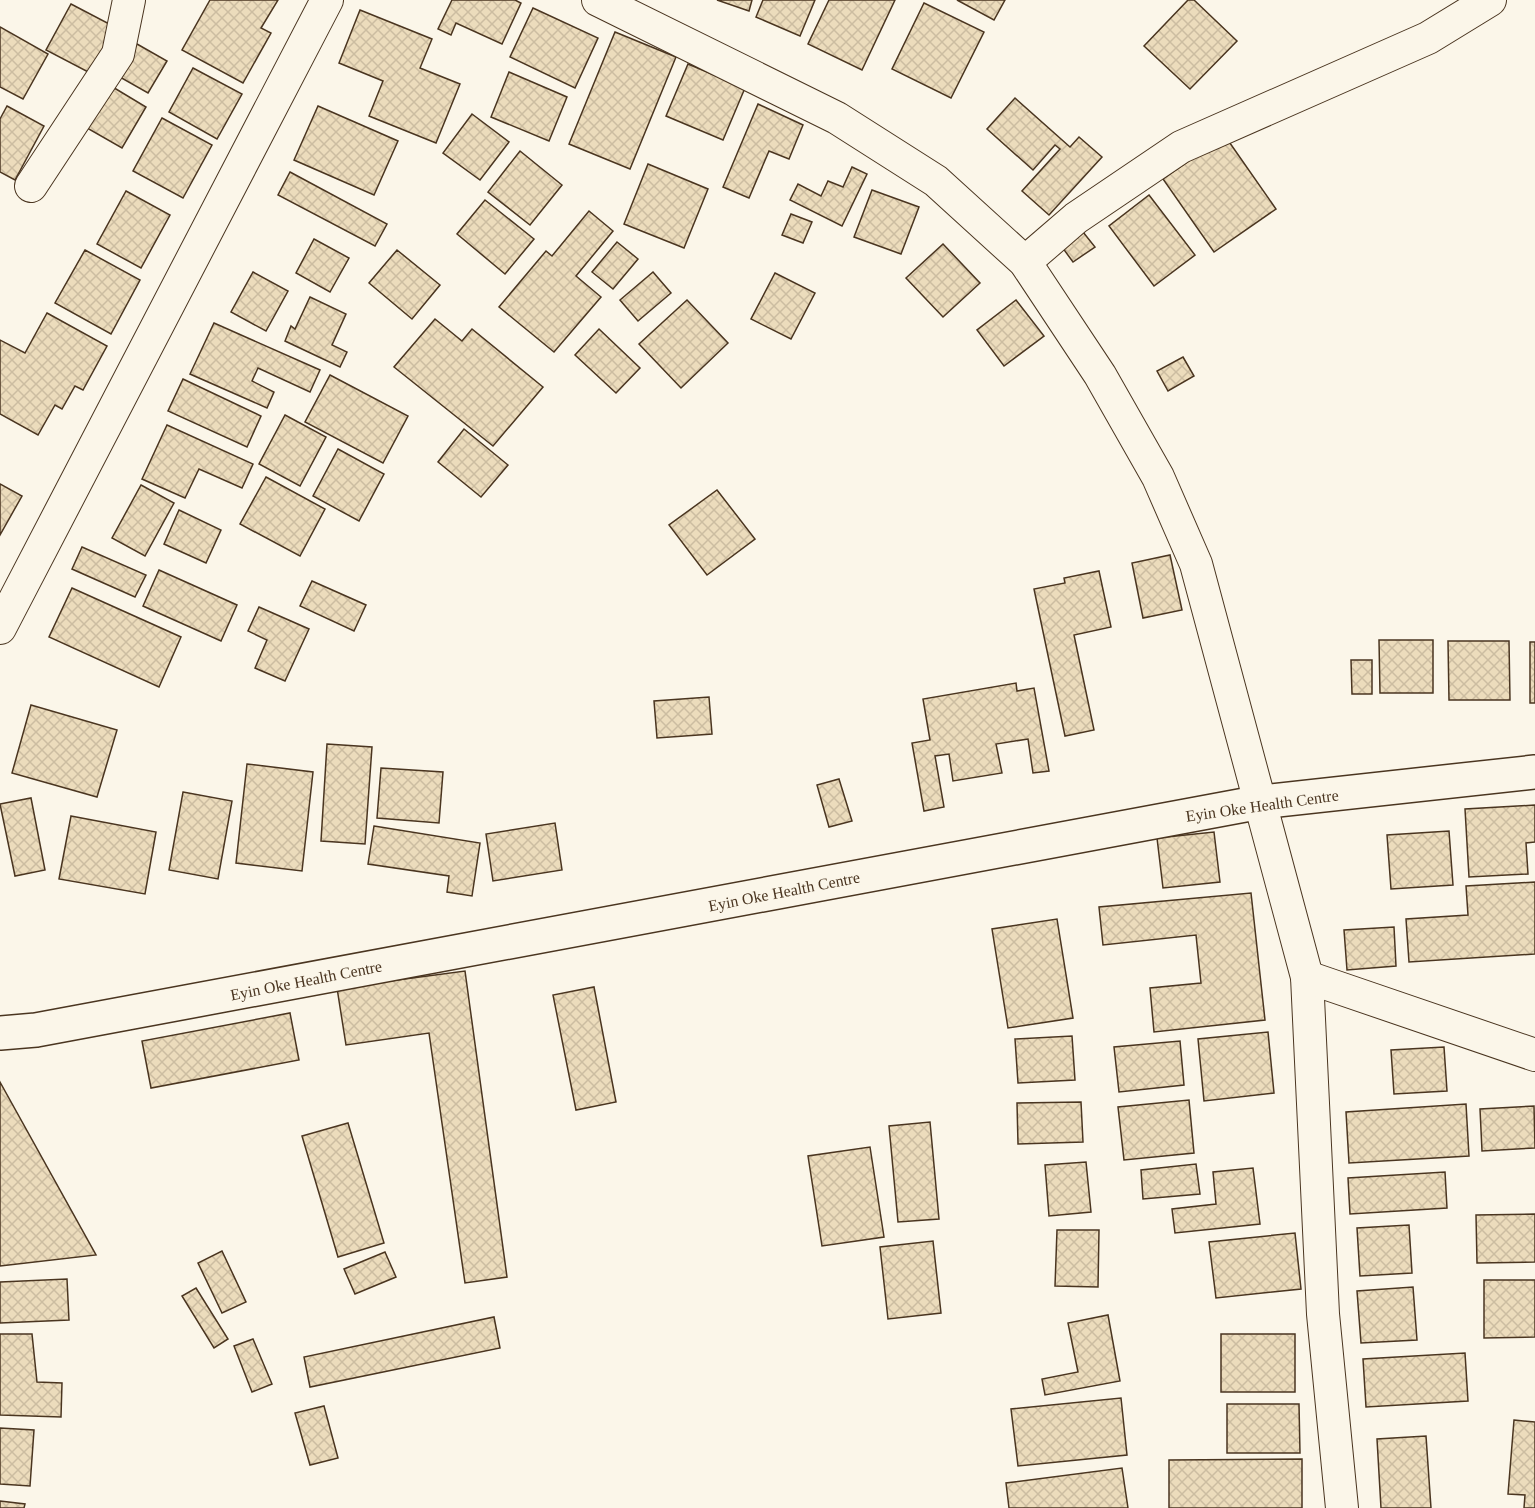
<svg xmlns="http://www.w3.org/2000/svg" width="1535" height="1508" font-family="'Times New Roman',serif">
<defs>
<pattern id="building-cross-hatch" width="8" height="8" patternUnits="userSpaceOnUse" patternTransform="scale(1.5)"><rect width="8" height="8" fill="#ecdcbc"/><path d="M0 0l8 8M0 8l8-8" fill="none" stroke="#ccbda1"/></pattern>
</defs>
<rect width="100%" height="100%" fill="#fbf6e9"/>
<g fill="url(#building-cross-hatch)" stroke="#4a3520" stroke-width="1.5">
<path d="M 210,0 L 278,0 L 261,28 L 271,33 L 243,83 L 182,50 Z"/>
<path d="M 452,0 L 515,0 L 521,3 L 502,44 L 456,23 L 451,35 L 438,29 Z"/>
<path d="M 717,0 L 752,0 L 749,11 Z"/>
<path d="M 763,0 L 815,0 L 800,36 L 756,17 Z"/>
<path d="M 829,0 L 895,0 L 862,70 L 808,44 Z"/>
<path d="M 957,0 L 1005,0 L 994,20 Z"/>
<path d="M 1188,0 L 1194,0 L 1237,41 L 1190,89 L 1144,46 Z"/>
<path d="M 924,3 L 984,32 L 951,98 L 892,69 Z"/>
<path d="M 71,4 L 117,28 L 92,74 L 46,50 Z"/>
<path d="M 533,8 L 598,38 L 575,88 L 510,57 Z"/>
<path d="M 360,10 L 432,39 L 420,68 L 460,84 L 436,143 L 369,116 L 383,81 L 339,63 Z"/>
<path d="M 0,27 L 48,54 L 23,99 L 0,87 Z"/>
<path d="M 615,32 L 676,57 L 630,169 L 569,144 Z"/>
<path d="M 137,44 L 167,61 L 148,93 L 118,76 Z"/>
<path d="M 688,64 L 745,88 L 723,140 L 666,116 Z"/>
<path d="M 193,68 L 242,94 L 217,139 L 169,112 Z"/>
<path d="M 509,72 L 567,97 L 549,141 L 491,117 Z"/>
<path d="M 111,86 L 146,107 L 122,148 L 87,128 Z"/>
<path d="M 1015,98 L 1070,147 L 1079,137 L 1102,157 L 1049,215 L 1022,191 L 1060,149 L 1055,145 L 1033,170 L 987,129 Z"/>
<path d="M 758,104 L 803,125 L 789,159 L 769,151 L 749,198 L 723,187 Z"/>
<path d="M 7,106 L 44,126 L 15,180 L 0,172 L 0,119 Z"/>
<path d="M 318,106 L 398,141 L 374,195 L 294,160 Z"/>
<path d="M 472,114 L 509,142 L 480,180 L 443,153 Z"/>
<path d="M 162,118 L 212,145 L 183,198 L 133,171 Z"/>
<path d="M 1225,136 L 1276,209 L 1214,252 L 1163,179 Z"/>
<path d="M 520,151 L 562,185 L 530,225 L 488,192 Z"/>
<path d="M 648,164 L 708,189 L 684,248 L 624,224 Z"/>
<path d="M 852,167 L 867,174 L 842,226 L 790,200 L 798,184 L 821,196 L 828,181 L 843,187 Z"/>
<path d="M 290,172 L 387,224 L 375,246 L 278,195 Z"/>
<path d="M 872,190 L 919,207 L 901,254 L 854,237 Z"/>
<path d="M 126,191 L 170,215 L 141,268 L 97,244 Z"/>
<path d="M 1149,195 L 1195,255 L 1154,286 L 1109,226 Z"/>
<path d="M 485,200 L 534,239 L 505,274 L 457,234 Z"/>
<path d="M 589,211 L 613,231 L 576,276 L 601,297 L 554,352 L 499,307 L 546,251 L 552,256 Z"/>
<path d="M 791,214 L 812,222 L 803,243 L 782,235 Z"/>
<path d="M 1083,232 L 1095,247 L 1073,262 L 1062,247 Z"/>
<path d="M 314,239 L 349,258 L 330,292 L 296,273 Z"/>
<path d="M 617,242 L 638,259 L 613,289 L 592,272 Z"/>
<path d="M 943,244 L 980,283 L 943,317 L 906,278 Z"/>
<path d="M 85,250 L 140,280 L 111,334 L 55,303 Z"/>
<path d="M 397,250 L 440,285 L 412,319 L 369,283 Z"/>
<path d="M 253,272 L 288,291 L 266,331 L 231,312 Z"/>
<path d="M 653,272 L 671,293 L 638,321 L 620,300 Z"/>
<path d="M 775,273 L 815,293 L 791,339 L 751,319 Z"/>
<path d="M 310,297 L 346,314 L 332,345 L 347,352 L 340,367 L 285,341 L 291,326 L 295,329 Z"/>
<path d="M 687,300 L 728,343 L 681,388 L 639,344 Z"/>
<path d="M 1016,300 L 1044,336 L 1004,366 L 977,330 Z"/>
<path d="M 47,313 L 107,346 L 83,390 L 75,386 L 62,409 L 55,405 L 38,435 L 0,414 L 0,340 L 25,353 Z"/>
<path d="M 435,319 L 462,341 L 472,329 L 543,387 L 493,446 L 394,367 Z"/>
<path d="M 214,323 L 320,370 L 310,392 L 258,368 L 252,381 L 274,392 L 267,408 L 190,374 Z"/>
<path d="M 599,329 L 640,368 L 616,393 L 575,355 Z"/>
<path d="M 1183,357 L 1194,376 L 1168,391 L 1157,371 Z"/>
<path d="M 330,375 L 408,416 L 383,463 L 305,422 Z"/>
<path d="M 183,379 L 261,416 L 247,447 L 168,411 Z"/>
<path d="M 285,415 L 326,437 L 300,486 L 259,464 Z"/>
<path d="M 167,425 L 253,464 L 242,488 L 199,469 L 185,498 L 142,479 Z"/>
<path d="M 464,429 L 508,465 L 481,497 L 438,462 Z"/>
<path d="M 338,449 L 384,474 L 359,521 L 313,496 Z"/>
<path d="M 266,477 L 325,509 L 300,556 L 240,524 Z"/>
<path d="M 0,484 L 22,496 L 0,535 Z"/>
<path d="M 141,485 L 174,503 L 145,556 L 112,538 Z"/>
<path d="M 717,490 L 755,539 L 707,575 L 669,525 Z"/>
<path d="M 179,510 L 221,530 L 206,563 L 164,544 Z"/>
<path d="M 82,547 L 146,575 L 135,597 L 72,569 Z"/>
<path d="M 1170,555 L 1182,610 L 1143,618 L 1132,563 Z"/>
<path d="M 159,570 L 237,605 L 221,641 L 143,606 Z"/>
<path d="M 1099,571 L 1111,627 L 1074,635 L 1094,730 L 1065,736 L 1034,589 L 1065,583 L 1064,578 Z"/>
<path d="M 312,581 L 366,605 L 354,631 L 300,606 Z"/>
<path d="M 72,588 L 181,637 L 159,687 L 49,637 Z"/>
<path d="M 259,607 L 309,629 L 285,681 L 255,668 L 267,640 L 248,631 Z"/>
<path d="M 1379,640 L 1433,640 L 1433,693 L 1380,693 Z"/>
<path d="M 1448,641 L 1509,641 L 1510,700 L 1449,700 Z"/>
<rect x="1530" y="642" width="5" height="61"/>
<path d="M 1351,660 L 1372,660 L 1372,694 L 1352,694 Z"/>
<path d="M 1016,683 L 1017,691 L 1034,688 L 1049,771 L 1033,773 L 1028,739 L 996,744 L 1002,773 L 953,781 L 949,754 L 935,756 L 944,807 L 924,811 L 912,743 L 930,740 L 923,699 Z"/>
<path d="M 709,697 L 712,734 L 657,738 L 654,701 Z"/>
<path d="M 31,705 L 117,730 L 97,797 L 12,773 Z"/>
<path d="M 327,744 L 372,747 L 365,844 L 321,841 Z"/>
<path d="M 247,764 L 313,772 L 302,871 L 236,863 Z"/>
<path d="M 381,768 L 443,772 L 439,823 L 377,818 Z"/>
<path d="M 839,779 L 852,821 L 829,827 L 817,785 Z"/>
<path d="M 183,792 L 232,801 L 218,879 L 169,870 Z"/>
<path d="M 31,798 L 45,870 L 15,876 L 0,804 Z"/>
<path d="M 1535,805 L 1535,842 L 1526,843 L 1528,874 L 1469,877 L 1465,809 Z"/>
<path d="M 71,816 L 156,832 L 145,894 L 59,879 Z"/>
<path d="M 555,823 L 562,870 L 493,881 L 486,834 Z"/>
<path d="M 374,826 L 480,843 L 472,896 L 447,892 L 449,876 L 368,864 Z"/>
<path d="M 1449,831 L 1453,885 L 1391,889 L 1387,835 Z"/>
<path d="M 1214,832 L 1220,882 L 1163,888 L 1157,838 Z"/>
<path d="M 1535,882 L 1535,954 L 1409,962 L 1406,919 L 1468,915 L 1466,886 Z"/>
<path d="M 1251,893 L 1265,1020 L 1154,1032 L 1150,988 L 1201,983 L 1196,935 L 1103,945 L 1099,907 Z"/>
<path d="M 1057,919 L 1073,1018 L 1008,1028 L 992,929 Z"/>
<path d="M 1394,927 L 1396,966 L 1347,970 L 1344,930 Z"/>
<path d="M 465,971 L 507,1277 L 465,1283 L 429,1033 L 346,1045 L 337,988 Z"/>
<path d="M 594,987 L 616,1102 L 576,1110 L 553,995 Z"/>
<path d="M 290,1013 L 299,1060 L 151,1088 L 142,1041 Z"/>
<path d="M 1268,1032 L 1274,1093 L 1204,1101 L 1198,1039 Z"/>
<path d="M 1072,1036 L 1075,1080 L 1018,1083 L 1015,1039 Z"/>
<path d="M 1180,1041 L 1184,1085 L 1119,1092 L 1114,1047 Z"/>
<path d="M 1444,1047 L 1447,1091 L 1394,1094 L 1391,1050 Z"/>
<path d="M 0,1082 L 96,1255 L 0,1266 Z"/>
<path d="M 1189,1100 L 1194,1153 L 1124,1160 L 1118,1107 Z"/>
<path d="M 1081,1102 L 1083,1142 L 1018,1144 L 1017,1103 Z"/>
<path d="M 1466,1104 L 1469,1156 L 1349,1163 L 1346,1112 Z"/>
<path d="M 1534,1106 L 1535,1148 L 1482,1151 L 1480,1109 Z"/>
<path d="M 930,1122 L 939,1219 L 898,1222 L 889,1126 Z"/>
<path d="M 348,1123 L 384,1243 L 338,1257 L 302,1136 Z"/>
<path d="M 870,1147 L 884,1237 L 822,1246 L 808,1156 Z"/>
<path d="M 1086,1162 L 1091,1212 L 1049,1216 L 1045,1165 Z"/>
<path d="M 1196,1164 L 1200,1194 L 1143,1199 L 1141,1170 Z"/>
<path d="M 1253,1168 L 1260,1224 L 1175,1233 L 1172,1209 L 1216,1204 L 1213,1172 Z"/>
<path d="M 1445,1172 L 1447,1208 L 1350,1214 L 1348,1178 Z"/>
<path d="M 1535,1214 L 1535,1262 L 1477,1263 L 1476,1215 Z"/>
<path d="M 1409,1225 L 1412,1273 L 1360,1276 L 1357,1228 Z"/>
<path d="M 1057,1230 L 1099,1230 L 1098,1287 L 1055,1286 Z"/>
<path d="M 1295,1233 L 1301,1289 L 1216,1298 L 1209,1242 Z"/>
<path d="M 933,1241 L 941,1313 L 888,1319 L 880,1247 Z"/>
<path d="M 222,1251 L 246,1302 L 222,1313 L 198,1263 Z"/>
<path d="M 385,1252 L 396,1277 L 355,1294 L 344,1269 Z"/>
<path d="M 67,1279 L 69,1320 L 0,1323 L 0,1282 Z"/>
<path d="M 1484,1280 L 1535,1280 L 1535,1337 L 1484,1338 Z"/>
<path d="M 1413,1287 L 1417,1340 L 1361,1343 L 1357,1291 Z"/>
<path d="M 196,1288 L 228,1339 L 214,1348 L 182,1296 Z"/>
<path d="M 1108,1315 L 1120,1381 L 1045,1395 L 1042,1379 L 1078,1372 L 1068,1323 Z"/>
<path d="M 494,1317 L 500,1348 L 310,1387 L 304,1357 Z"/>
<path d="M 0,1334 L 32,1334 L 37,1382 L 62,1383 L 61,1417 L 0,1415 Z"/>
<rect x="1221" y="1334" width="74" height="58"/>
<path d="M 253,1339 L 272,1384 L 252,1392 L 234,1346 Z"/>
<path d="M 1465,1353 L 1468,1401 L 1366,1407 L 1363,1359 Z"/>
<path d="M 1121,1398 L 1127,1455 L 1018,1466 L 1011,1409 Z"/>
<path d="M 1227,1404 L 1299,1404 L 1300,1453 L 1227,1453 Z"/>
<path d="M 324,1406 L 338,1458 L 310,1465 L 295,1413 Z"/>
<path d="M 1514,1420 L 1535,1422 L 1535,1508 L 1524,1508 L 1525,1495 L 1508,1494 Z"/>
<path d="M 0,1428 L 34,1430 L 30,1486 L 0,1484 Z"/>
<path d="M 1426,1436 L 1431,1508 L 1381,1508 L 1377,1439 Z"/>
<path d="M 1302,1459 L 1302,1508 L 1169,1508 L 1169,1460 Z"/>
<path d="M 1122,1468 L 1128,1508 L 1009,1508 L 1006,1483 Z"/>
<path d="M 0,1501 L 25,1504 L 24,1508 L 0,1508 Z"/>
</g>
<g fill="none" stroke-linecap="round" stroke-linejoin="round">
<defs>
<g id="street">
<path d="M 598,0 L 837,118 L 936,181 L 1025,262 L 1100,375 L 1158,477 L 1196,564 L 1307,977 L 1323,1314 L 1342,1508"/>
<path d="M 31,186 L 118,54 L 129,0"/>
<path d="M 1025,262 L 1076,218 L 1181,147 L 1428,38 L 1490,0"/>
<path d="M 0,628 L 327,0"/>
<path d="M 1307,977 L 1535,1055"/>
</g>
<path id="primary" d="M 0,1033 L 36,1030 L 1261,802 L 1535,772"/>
</defs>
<use href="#street" stroke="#4a3520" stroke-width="34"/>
<use href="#primary" stroke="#4a3520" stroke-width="36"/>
<use href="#street" stroke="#fbf6e9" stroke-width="32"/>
<use href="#primary" stroke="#fbf6e9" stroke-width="33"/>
</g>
<g text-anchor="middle" stroke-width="4.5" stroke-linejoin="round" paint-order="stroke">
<g font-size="16" fill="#4a3520" stroke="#fbf6e9">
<text transform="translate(1262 805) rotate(-8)" y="6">Eyin Oke Health Centre</text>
<text transform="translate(784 891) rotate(-11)" y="6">Eyin Oke Health Centre</text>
<text transform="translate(306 980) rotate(-11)" y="6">Eyin Oke Health Centre</text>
</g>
</g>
</svg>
